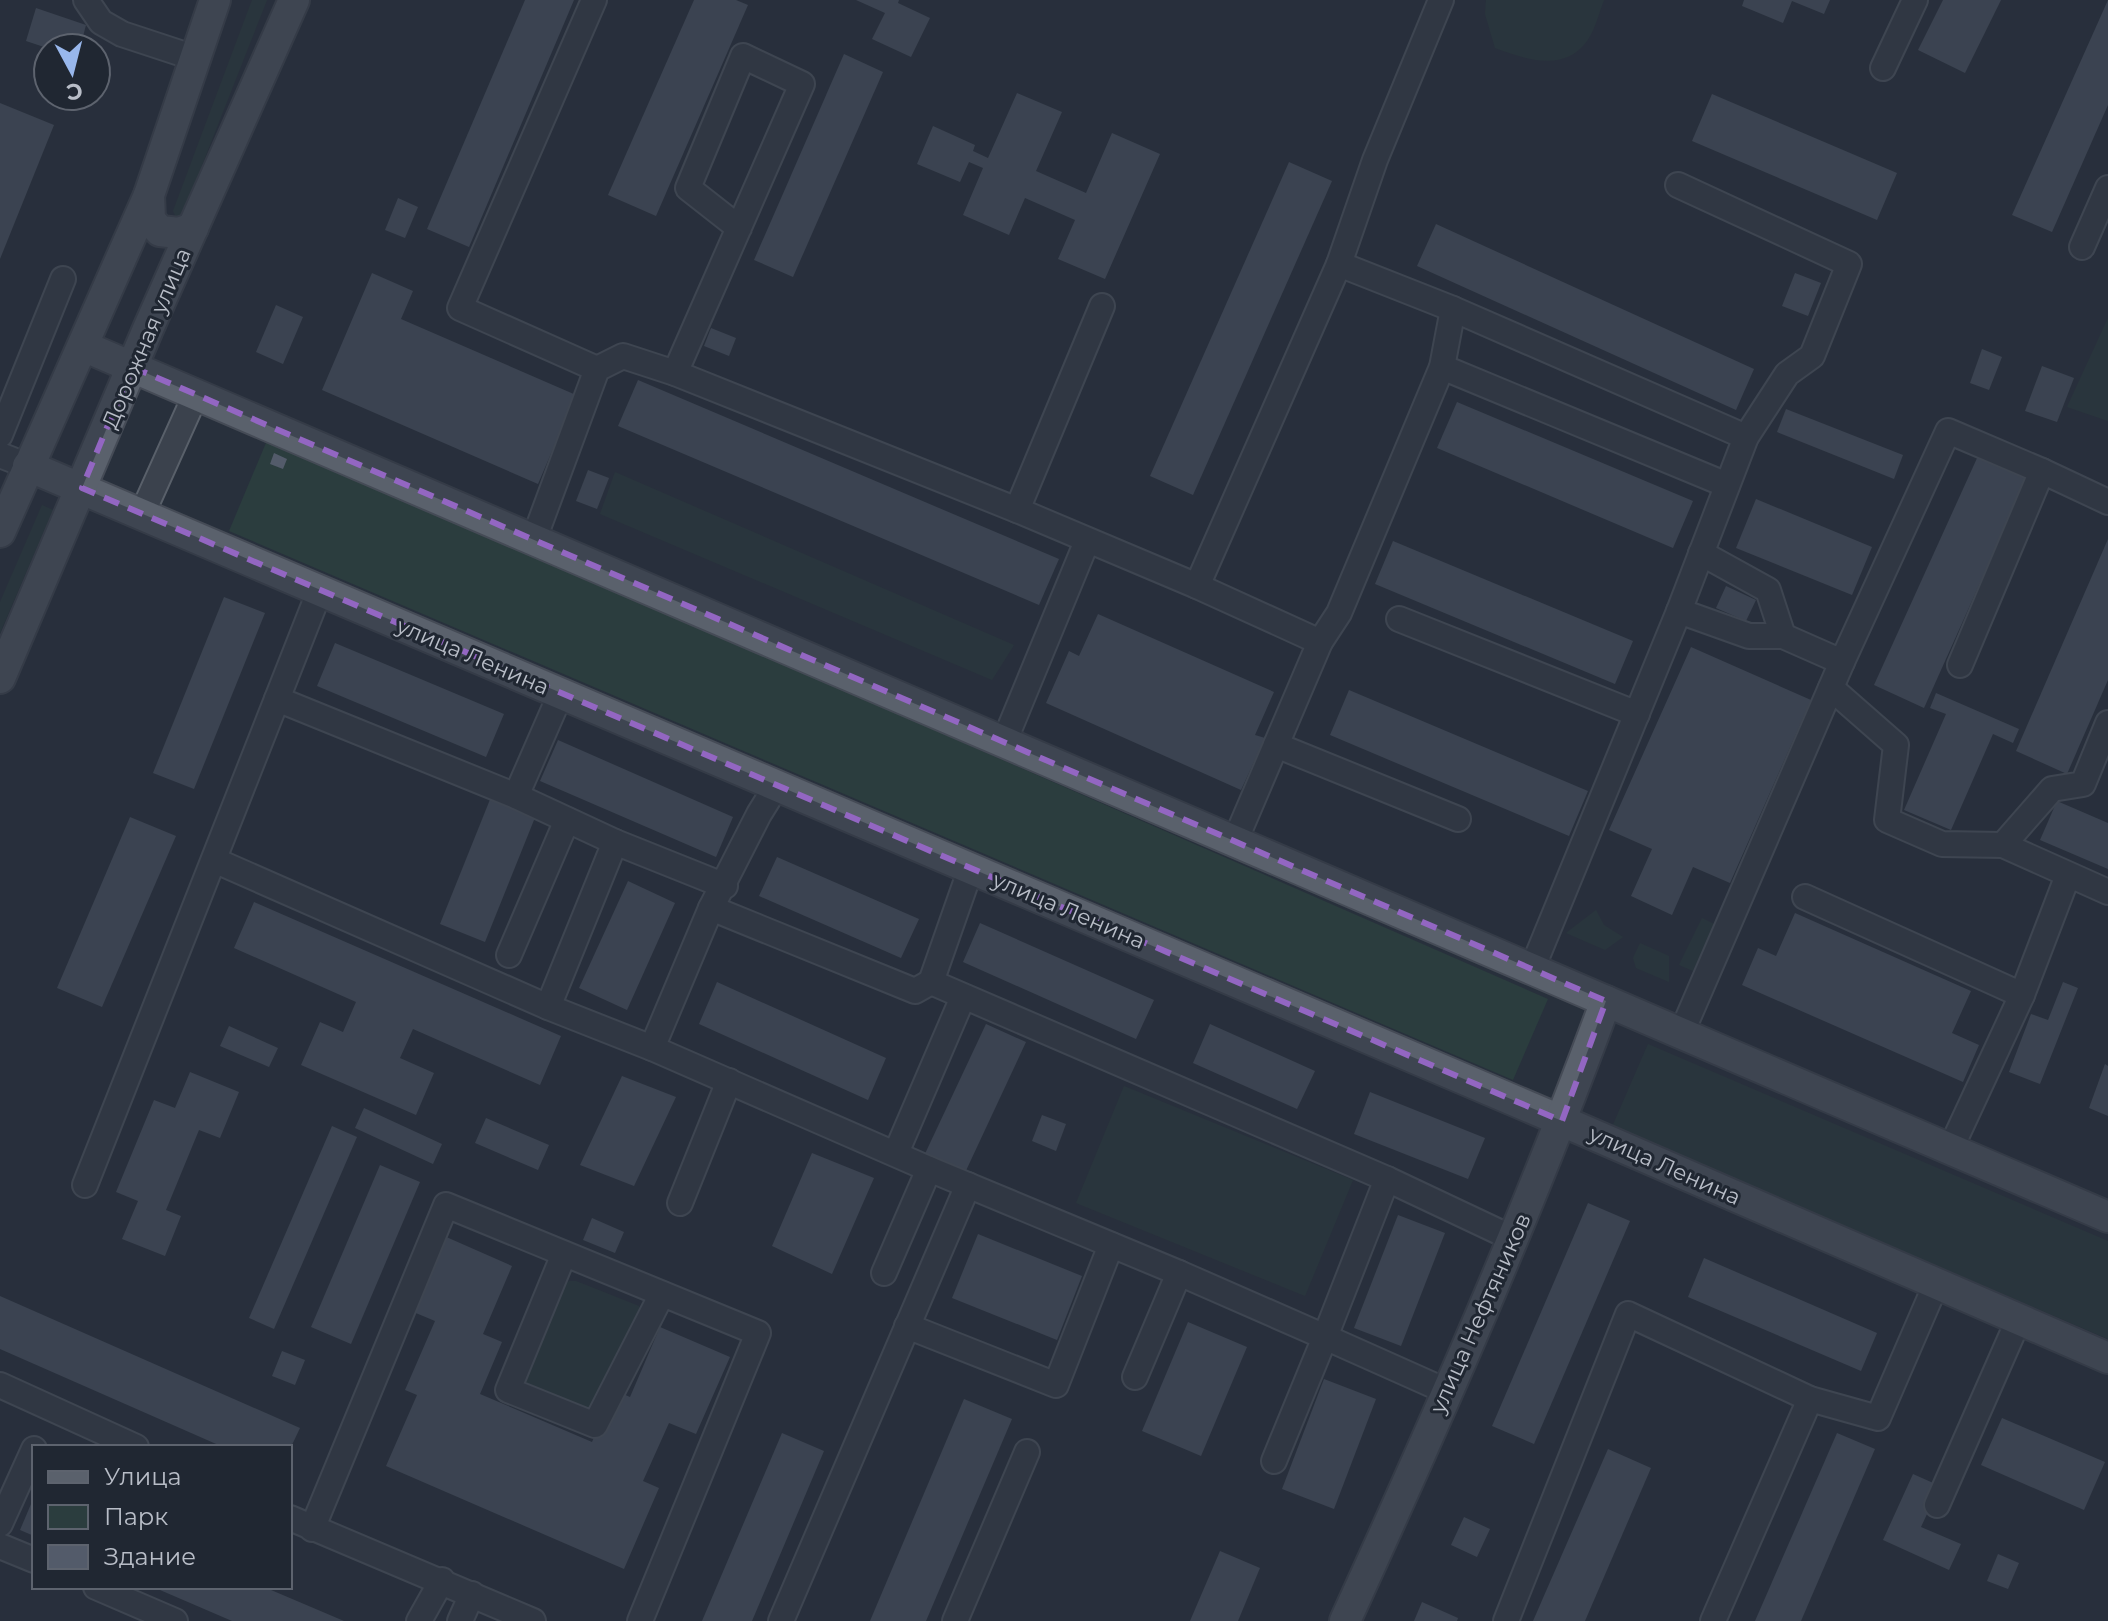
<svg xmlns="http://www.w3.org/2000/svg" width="2108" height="1621" font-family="Montserrat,sans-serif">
<rect width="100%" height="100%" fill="#28303c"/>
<g fill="#2b3d3e">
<path d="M 252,0 L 267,0 L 182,216 L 176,217 L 173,211 Z"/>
<path d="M 1486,0 L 1604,0 C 1599,13 1595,30 1587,41 C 1564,73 1525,59 1495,48 L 1485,14 Z"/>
<path d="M 2108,318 L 2108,421 L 2067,407 Z"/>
<path d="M 268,438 L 1548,999 L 1513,1080 L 229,531 Z"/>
<path d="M 615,472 L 1014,645 L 992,680 L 600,514 Z"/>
<path d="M 42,505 L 53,510 L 0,633 L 0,602 Z"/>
<path d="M 1596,910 L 1604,925 L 1623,937 L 1605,950 L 1566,933 Z"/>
<path d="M 1702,918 L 1716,925 L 1693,971 L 1679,965 Z"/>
<path d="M 1640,943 L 1669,956 L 1669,982 L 1636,968 L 1633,958 Z"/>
<path d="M 1648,1044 L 2108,1241 L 2108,1339 L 1612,1127 Z"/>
<path d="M 1124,1086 L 1353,1180 L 1305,1296 L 1076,1203 Z"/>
<path d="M 569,1281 L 576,1281 L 639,1306 L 642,1318 L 591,1412 L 521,1384 L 557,1292 Z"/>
</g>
<g fill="#535b6a">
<path d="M 525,0 L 574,0 L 469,247 L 427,229 Z"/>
<path d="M 694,0 L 736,0 L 748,5 L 656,216 L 608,195 Z"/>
<path d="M 856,0 L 899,0 L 898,3 L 930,18 L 911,57 L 872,39 L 885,13 Z"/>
<path d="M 1744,0 L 1830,0 L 1824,14 L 1792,1 L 1783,23 L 1742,6 Z"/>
<path d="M 1943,0 L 2001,0 L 1965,73 L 1918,50 Z"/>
<path d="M 2108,0 L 2108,105 L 2052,232 L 2012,215 Z"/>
<path d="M 36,8 L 86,25 L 80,48 L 47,48 L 26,41 Z"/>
<path d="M 844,54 L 883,72 L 793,277 L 754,260 Z"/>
<path d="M 1017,93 L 1062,112 L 1036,171 L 1086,193 L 1112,133 L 1160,154 L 1105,279 L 1058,259 L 1075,220 L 1025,198 L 1009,235 L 963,215 L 983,168 L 969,162 L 960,182 L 917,164 L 933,126 L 975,145 L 973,151 L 988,158 Z"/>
<path d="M 1712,94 L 1897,173 L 1877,220 L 1692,141 Z"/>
<path d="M 0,103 L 54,125 L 0,259 Z"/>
<path d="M 1289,162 L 1332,181 L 1193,495 L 1150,476 Z"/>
<path d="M 398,198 L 418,207 L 405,238 L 385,230 Z"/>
<path d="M 1436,224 L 1754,369 L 1736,410 L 1417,266 Z"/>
<path d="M 372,273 L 413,291 L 401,319 L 576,395 L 538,484 L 322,390 Z"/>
<path d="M 1795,273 L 1821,283 L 1808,316 L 1782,306 Z"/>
<path d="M 276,305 L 303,317 L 283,364 L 256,352 Z"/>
<path d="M 711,328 L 736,338 L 729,356 L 704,346 Z"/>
<path d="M 1982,349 L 2002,357 L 1989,390 L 1970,383 Z"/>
<path d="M 2042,366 L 2074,378 L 2057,422 L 2025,411 Z"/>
<path d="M 638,380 L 1059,559 L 1039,605 L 618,426 Z"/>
<path d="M 1457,402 L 1693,501 L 1673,548 L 1437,448 Z"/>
<path d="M 1786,409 L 1903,455 L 1894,479 L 1777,432 Z"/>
<path d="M 274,453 L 287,459 L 283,469 L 270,464 Z"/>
<path d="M 1978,456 L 2027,478 L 1924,708 L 1874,685 Z"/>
<path d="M 588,470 L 609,478 L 597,509 L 576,501 Z"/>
<path d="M 1756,499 L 1872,547 L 1852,595 L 1736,548 Z"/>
<path d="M 2108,539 L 2108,680 L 2067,774 L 2016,751 Z"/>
<path d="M 1393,541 L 1633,641 L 1615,684 L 1375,584 Z"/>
<path d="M 1726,586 L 1756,600 L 1746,621 L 1716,608 Z"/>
<path d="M 224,597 L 265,613 L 194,789 L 153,773 Z"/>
<path d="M 1098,614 L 1274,692 L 1255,735 L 1265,738 L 1241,790 L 1046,703 L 1069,651 L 1079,656 Z"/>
<path d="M 335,643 L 504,714 L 486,757 L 317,686 Z"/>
<path d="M 1691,647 L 1811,700 L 1730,883 L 1693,867 L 1672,915 L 1631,896 L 1652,849 L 1609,830 Z"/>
<path d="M 1349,690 L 1588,791 L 1569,836 L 1330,735 Z"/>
<path d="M 1936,693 L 2019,729 L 2013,743 L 1993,734 L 1951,830 L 1904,810 L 1946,714 L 1930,708 Z"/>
<path d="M 558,740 L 733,817 L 716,857 L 540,781 Z"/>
<path d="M 491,797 L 536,815 L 485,942 L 440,924 Z"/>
<path d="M 2057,801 L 2108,823 L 2108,869 L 2040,840 Z"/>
<path d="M 130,817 L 176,836 L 102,1007 L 57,988 Z"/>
<path d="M 777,857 L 919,919 L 901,958 L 759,896 Z"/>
<path d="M 628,881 L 675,903 L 627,1010 L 579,988 Z"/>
<path d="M 254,902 L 561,1036 L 540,1085 L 413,1029 L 400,1058 L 434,1073 L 416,1115 L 301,1065 L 320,1022 L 343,1032 L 356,1002 L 234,948 Z"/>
<path d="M 1795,913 L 1971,991 L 1952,1033 L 1979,1045 L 1963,1082 L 1742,985 L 1758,948 L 1776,956 Z"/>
<path d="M 980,923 L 1154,1000 L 1136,1039 L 963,962 Z"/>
<path d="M 717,982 L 886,1058 L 868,1100 L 699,1024 Z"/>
<path d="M 2063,982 L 2078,988 L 2040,1084 L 2009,1072 L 2031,1014 L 2048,1020 Z"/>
<path d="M 986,1024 L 1026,1042 L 963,1177 L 923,1158 Z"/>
<path d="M 1210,1024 L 1315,1071 L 1297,1109 L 1193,1063 Z"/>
<path d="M 229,1026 L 278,1048 L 269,1067 L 220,1046 Z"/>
<path d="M 2105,1064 L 2108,1066 L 2108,1116 L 2089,1108 Z"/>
<path d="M 190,1072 L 239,1092 L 220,1138 L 199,1130 L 166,1210 L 181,1216 L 165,1256 L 122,1239 L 138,1201 L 116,1192 L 154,1100 L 175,1108 Z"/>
<path d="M 622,1076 L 676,1097 L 634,1186 L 580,1165 Z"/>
<path d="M 1370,1092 L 1485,1138 L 1468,1179 L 1354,1134 Z"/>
<path d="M 364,1108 L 442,1144 L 433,1164 L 355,1128 Z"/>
<path d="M 1042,1115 L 1066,1124 L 1056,1151 L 1032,1141 Z"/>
<path d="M 486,1118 L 549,1145 L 538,1170 L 475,1143 Z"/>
<path d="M 332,1126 L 357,1137 L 274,1329 L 249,1318 Z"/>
<path d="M 812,1153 L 874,1178 L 832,1274 L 772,1246 Z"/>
<path d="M 380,1165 L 420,1182 L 351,1344 L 311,1327 Z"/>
<path d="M 1588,1203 L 1630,1221 L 1534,1444 L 1492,1426 Z"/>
<path d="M 1398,1215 L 1445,1233 L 1401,1346 L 1354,1328 Z"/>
<path d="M 592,1218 L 624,1232 L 615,1253 L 583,1240 Z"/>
<path d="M 978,1234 L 1082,1276 L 1057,1340 L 952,1298 Z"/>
<path d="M 444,1236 L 512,1266 L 483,1334 L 502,1342 L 480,1394 L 592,1442 L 614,1390 L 630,1397 L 660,1327 L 730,1357 L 696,1434 L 669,1423 L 643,1481 L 659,1488 L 624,1569 L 386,1466 L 417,1395 L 405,1390 L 435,1321 L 411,1311 Z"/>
<path d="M 1704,1258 L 1877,1333 L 1861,1371 L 1688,1297 Z"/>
<path d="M 0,1296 L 300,1428 L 291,1447 L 223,1447 L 0,1349 Z"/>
<path d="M 1188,1322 L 1247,1347 L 1201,1456 L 1142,1431 Z"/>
<path d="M 282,1351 L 305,1360 L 295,1385 L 272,1376 Z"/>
<path d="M 1324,1379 L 1376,1399 L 1334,1509 L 1282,1489 Z"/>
<path d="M 964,1399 L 1012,1419 L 926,1621 L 870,1621 Z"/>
<path d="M 2002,1418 L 2105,1462 L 2084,1510 L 1981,1465 Z"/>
<path d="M 782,1433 L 824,1451 L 752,1621 L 702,1621 Z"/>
<path d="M 1837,1433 L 1875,1449 L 1801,1621 L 1755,1621 Z"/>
<path d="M 1608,1449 L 1651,1468 L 1585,1621 L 1533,1621 Z"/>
<path d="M 1913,1474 L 1940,1486 L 1921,1527 L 1961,1544 L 1949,1570 L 1883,1540 Z"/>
<path d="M 34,1497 L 34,1536 L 20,1530 Z"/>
<path d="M 1464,1517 L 1490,1529 L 1477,1557 L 1451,1545 Z"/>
<path d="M 1220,1551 L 1260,1568 L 1238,1621 L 1190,1621 Z"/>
<path d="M 1998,1554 L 2019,1563 L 2008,1589 L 1987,1581 Z"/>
<path d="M 153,1587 L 264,1587 L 344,1621 L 232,1621 Z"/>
<path d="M 1422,1602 L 1458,1618 L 1457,1621 L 1414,1621 Z"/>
</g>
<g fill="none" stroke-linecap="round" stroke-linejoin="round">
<defs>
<g id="minor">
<path d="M 86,0 L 101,22 L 122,34 L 195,58"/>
<path d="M 594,0 L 460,308 L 597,369"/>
<path d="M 1883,68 L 1915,0"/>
<path d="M 2082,247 L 2108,188"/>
<path d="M 1339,264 L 1453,309 L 1746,437"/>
<path d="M 1442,367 L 1727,485"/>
<path d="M 675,373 L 802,84 L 743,56 L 688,188 L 739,228"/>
<path d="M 0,435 L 63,279"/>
<path d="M 0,455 L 28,466"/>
<path d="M 1017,510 L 1102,306"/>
<path d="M 142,514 L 196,394"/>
<path d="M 534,539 L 597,369 L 623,356 L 675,373 L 1017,510 L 1197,586 L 1339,264 L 1375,160 L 1441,0"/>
<path d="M 1701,553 L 1768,590 L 1783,636"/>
<path d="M 1197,586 L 1320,642"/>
<path d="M 1679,611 L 1749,636 L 1783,636 L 1842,662"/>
<path d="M 1399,619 L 1637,714"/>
<path d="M 1960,665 L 2042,471 L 2108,502"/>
<path d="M 1831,688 L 1896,745 L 1887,820 L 1942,844 L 2003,845 L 2108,892"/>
<path d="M 277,699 L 320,590"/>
<path d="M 1004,742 L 1087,541"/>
<path d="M 1276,745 L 1458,819"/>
<path d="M 777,785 L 759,814 L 711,908 L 652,1048 L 929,1169 L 1179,1273"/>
<path d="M 516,796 L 561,693"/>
<path d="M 1235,841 L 1320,642 L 1339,613 L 1442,367 L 1453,309"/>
<path d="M 2003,845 L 2052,789 L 2083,784 L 2108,723"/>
<path d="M 214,860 L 548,1007 L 652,1048"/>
<path d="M 971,868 L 931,982 L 1387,1179 L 1514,1239"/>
<path d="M 1805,897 L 2022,995"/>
<path d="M 711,908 L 915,991 L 931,982"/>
<path d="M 509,955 L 567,820"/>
<path d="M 1532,969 L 1679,611 L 1746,437 L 1787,374 L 1812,356 L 1849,264 L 1678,185"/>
<path d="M 548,1007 L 615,842 L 725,886"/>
<path d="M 1681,1034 L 1842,662 L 1948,431 L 2042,471"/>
<path d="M 1950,1150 L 2022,995 L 2068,875"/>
<path d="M 896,1153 L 963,997"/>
<path d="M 1387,1179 L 1325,1337 L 1446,1391"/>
<path d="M 85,1185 L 277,699 L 516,796 L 615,842"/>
<path d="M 680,1203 L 729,1081"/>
<path d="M 564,1254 L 508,1390 L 595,1425 L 662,1294"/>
<path d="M 884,1273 L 929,1169"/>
<path d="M 907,1326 L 1056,1385 L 1111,1245"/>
<path d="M 1135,1377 L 1179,1273 L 1325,1337 L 1274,1461"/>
<path d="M 0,1385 L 136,1447"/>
<path d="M 1937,1505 L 2018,1321"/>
<path d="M 290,1518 L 533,1621"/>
<path d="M 0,1524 L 34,1449"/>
<path d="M 312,1529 L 446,1205 L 758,1333 L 640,1621"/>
<path d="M 0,1546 L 34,1560"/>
<path d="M 96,1587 L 175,1621"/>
<path d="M 419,1621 L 442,1580"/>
<path d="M 460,1621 L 472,1594"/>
<path d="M 781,1621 L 968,1185"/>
<path d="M 955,1621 L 1027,1452"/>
<path d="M 1506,1621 L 1628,1314 L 1810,1399 L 1878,1418 L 1936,1284"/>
<path d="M 1713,1621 L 1810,1399"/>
</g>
<g id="major">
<path d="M 149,195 L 150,220 L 160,231 L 179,233 L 193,228"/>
<path d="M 83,346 L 2108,1217"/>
<path d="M 28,466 L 1562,1121 L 2108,1358"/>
<path d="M 0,532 L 149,195 L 215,0"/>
<path d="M 0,678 L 148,329 L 294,0"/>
<path d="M 1345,1621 C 1438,1417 1529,1211 1606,1001"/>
</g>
</defs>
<use href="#minor" stroke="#59606a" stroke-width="28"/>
<use href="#major" stroke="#454b56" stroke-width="34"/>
<use href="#minor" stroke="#3b424d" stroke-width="24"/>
<use href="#major" stroke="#5a616c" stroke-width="30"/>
</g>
<path d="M0 0H2108V1621H0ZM 132,367 L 1606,1001 L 1562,1121 L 82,488 Z" fill="#28303c" fill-opacity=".55" fill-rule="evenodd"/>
<path fill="none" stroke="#9366c2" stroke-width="6" stroke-dasharray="16 10" stroke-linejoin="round" d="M 132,367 L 1606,1001 L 1562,1121 L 82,488 Z"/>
<g text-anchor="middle" stroke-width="6" stroke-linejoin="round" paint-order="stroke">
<g font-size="22" fill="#b8bdc7" stroke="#202732">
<text transform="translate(146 338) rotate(-67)" y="8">Дорожная улица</text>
<text transform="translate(473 656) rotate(23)" y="8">улица Ленина</text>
<text transform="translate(1069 910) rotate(23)" y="8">улица Ленина</text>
<text transform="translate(1665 1165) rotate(24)" y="8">улица Ленина</text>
<text transform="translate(1480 1313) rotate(-66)" y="8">улица Нефтяников</text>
</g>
</g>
<rect x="32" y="1445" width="260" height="144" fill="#202732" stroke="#5d636e" stroke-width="2"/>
<rect x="48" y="1471" width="40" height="12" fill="#5a616c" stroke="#5d636e" stroke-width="2"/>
<text x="104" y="1485" font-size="24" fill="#b8bdc7">Улица</text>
<rect x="48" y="1505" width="40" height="24" fill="#2b3d3e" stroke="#5d636e" stroke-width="2"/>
<text x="104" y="1525" font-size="24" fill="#b8bdc7">Парк</text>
<rect x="48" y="1545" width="40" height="24" fill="#535b6a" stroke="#5d636e" stroke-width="2"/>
<text x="104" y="1565" font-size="24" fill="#b8bdc7">Здание</text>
<g transform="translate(72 72) rotate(173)"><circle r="38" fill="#202732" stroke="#5d636e" stroke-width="2"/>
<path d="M0-6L14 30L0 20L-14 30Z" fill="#98b7ec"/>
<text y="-12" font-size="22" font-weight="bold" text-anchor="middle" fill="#b8bdc7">С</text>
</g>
</svg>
